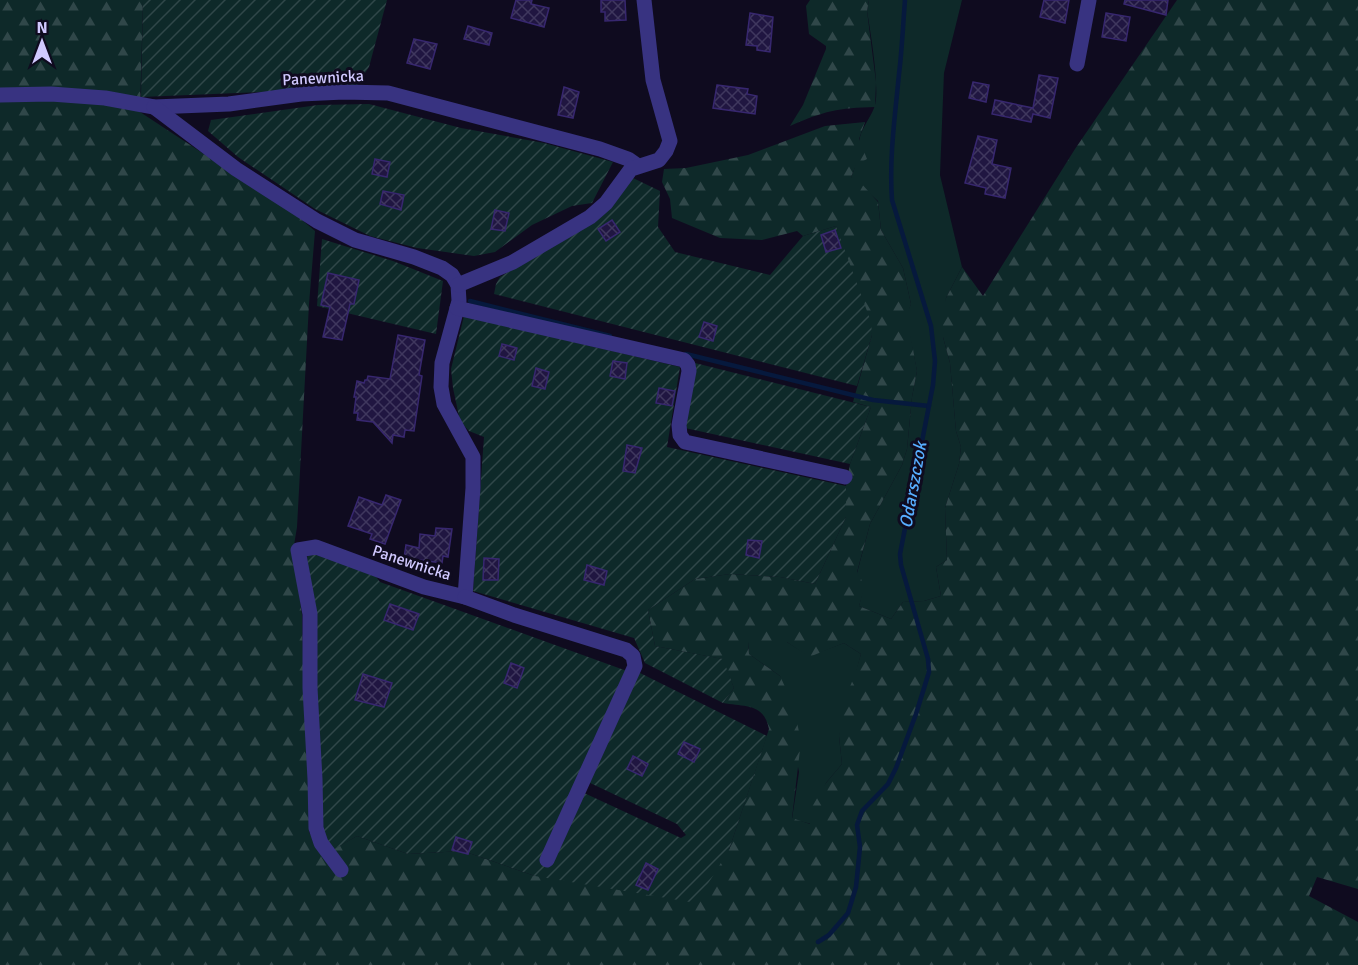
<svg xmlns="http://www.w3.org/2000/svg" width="1358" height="965" font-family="Signika,sans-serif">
<defs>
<pattern id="forest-firs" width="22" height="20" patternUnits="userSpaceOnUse" patternTransform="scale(1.5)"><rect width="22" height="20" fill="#0e2929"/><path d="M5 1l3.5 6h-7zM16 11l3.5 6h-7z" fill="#304749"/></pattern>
<pattern id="garden-furrows" width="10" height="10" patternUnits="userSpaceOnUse" patternTransform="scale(1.5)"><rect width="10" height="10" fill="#0e2929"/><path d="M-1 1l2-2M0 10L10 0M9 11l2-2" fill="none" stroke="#304749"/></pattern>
<pattern id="building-cross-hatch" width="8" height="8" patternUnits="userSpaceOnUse" patternTransform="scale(1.5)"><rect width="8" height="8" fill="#201641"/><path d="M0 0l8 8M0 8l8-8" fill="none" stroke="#3f375e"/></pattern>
</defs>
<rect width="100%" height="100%" fill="#0f0b1f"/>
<g fill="#0e2929">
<path d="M 869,0 L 962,0 L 944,73 L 940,175 L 962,267 L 946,298 L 943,337 L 950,363 L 956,431 L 961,447 L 959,464 L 945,508 L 947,560 L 936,567 L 941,596 L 924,601 L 903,602 L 891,619 L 859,606 L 864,586 L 857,573 L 870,524 L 902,465 L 907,449 L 912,397 L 917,371 L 906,316 L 911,304 L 903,268 L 881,230 L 878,201 L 851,177 C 858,163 856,152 860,137 C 863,126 870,118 874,108 C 881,93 870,29 867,11 Z"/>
<path d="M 748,642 L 787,642 L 809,656 L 844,643 L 861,654 L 839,736 L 842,764 L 826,783 L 811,824 L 792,819 L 799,772 L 780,676 L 749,654 Z"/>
</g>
<g fill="url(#forest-firs)" fill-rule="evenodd">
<path d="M 0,0 L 143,0 L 140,112 L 295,214 L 315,231 L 309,304 L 297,527 L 293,551 L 302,615 L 304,703 L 311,788 L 309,832 L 322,856 L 357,836 L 408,854 L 463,851 L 535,876 L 729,850 L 769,729 C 764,703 745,707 723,703 L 734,688 L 722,659 L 655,646 L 648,610 L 695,579 L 730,574 L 780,577 L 815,584 L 846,517 L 846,486 L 850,464 L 871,407 L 853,402 L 872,335 L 836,226 L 803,236 L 797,231 L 762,240 L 720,238 L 672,218 L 670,199 L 662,182 L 664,169 L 686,168 L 748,155 L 825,126 L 865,122 L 859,139 L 867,159 L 856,165 L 851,177 L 860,182 L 878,202 L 881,230 L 903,268 L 911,304 L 907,316 L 917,371 L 912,397 L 907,449 L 902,465 L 870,524 L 857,572 L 865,586 L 859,606 L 891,619 L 903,602 L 924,601 L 941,596 L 936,567 L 947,560 L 945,508 L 959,464 L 961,447 L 956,431 L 950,363 L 943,337 L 942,314 L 946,298 L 962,267 L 983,296 L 1075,149 L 1177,0 L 1358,0 L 1358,889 L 1317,877 L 1309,896 L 1358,922 L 1358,965 L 0,965 ZM 748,642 L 787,642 L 809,657 L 844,643 L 861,654 L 854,677 L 841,708 L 839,736 L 842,764 L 826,783 L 812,807 L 810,824 L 792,818 L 801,741 L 793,704 L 780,676 L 749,654 Z"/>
<path d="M 810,0 L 869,0 L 867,11 L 876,82 L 875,107 C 838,108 824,111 790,126 L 803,105 L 826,49 L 826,46 L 809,34 L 806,6 Z"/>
</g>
<g fill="url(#garden-furrows)">
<path d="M 143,0 L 387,0 L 369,67 L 355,88 L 141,97 Z"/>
<path d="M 369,104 L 461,128 L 544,143 L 613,162 L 592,203 L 572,206 L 532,225 L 495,252 L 474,256 L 417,248 L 370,236 L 315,209 L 238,157 L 208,131 L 211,120 L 318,105 Z"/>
<path d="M 633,178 L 660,191 L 658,227 L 675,252 L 770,275 L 803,236 L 836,226 L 871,322 L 872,335 L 857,386 L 494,294 L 496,284 L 500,277 L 539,253 Z"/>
<path d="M 322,239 L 393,261 L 443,281 L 436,334 L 317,306 Z"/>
<path d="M 464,316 L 680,367 L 667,447 L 846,486 L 846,517 L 815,584 L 780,577 L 730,574 L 695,579 L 648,610 L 655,646 L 723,659 L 734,688 L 723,703 L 645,663 L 634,638 L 473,591 L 484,437 L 469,431 L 460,421 L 453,388 L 451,369 Z"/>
<path d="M 695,363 L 871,407 L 850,464 L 685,428 Z"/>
<path d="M 311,553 L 374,574 L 380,582 L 627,671 L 582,792 L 681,838 L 686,835 L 677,824 L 588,782 L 638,672 L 767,736 L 729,850 L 696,903 L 535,876 L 463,851 L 408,854 L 357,836 L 333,850 L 323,836 L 307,557 Z"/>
</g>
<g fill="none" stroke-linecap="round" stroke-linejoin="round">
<g stroke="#06193d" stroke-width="4.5">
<path d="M 470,301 L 610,336"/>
<path d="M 686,354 L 873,400 L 929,406"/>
<path d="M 818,942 L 829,935 L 848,913 L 856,887 L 860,847 L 857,825 L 862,811 L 888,784 L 896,768 L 916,714 L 929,672 L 928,659 L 901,565 L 900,554 L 933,385 L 935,361 L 931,326 L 892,200 C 889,158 895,116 899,74 C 902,50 903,25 905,0"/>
</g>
</g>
<g fill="url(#building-cross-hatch)" stroke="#37276f" stroke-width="1.5">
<path d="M 516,0 L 532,0 L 531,4 L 549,8 L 544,27 L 511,18 Z"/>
<path d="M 601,0 L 625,0 L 626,20 L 605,21 L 605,12 L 601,12 Z"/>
<path d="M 1044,0 L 1069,0 L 1065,23 L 1040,17 Z"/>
<path d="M 1125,0 L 1168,0 L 1166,15 L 1124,4 Z"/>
<path d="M 750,13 L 773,17 L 770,52 L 757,50 L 757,46 L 746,45 Z"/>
<path d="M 1106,13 L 1130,17 L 1126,41 L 1102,37 Z"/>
<path d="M 468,26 L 492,33 L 489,45 L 464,39 Z"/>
<path d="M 414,39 L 437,44 L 430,69 L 407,63 Z"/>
<path d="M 1039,75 L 1058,78 L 1050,118 L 1033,114 L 1031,122 L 992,114 L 995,100 L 1033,108 Z"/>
<path d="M 973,82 L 989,85 L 986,102 L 969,98 Z"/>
<path d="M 717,85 L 748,89 L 747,94 L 757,96 L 755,114 L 713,108 Z"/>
<path d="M 564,87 L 579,92 L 573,118 L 558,115 Z"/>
<path d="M 978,136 L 997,140 L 992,164 L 1011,168 L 1005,198 L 985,194 L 986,188 L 965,183 Z"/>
<path d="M 375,159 L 390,162 L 387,177 L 372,174 Z"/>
<path d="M 383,191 L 404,195 L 401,210 L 380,204 Z"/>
<path d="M 495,210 L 509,213 L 505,231 L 491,229 Z"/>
<path d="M 612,220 L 620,232 L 606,241 L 598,229 Z"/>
<path d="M 835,230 L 841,248 L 826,252 L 821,235 Z"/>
<path d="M 328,273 L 359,280 L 354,304 L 350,304 L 342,340 L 323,337 L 330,307 L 321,305 Z"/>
<path d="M 704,322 L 717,326 L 713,341 L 699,337 Z"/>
<path d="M 398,335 L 425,340 L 419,375 L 422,376 L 414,431 L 405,430 L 404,437 L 393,435 L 392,443 L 373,422 L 357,420 L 358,413 L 354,413 L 356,397 L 354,397 L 357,381 L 364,383 L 365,380 L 367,380 L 368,376 L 390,379 Z"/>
<path d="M 502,344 L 517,348 L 514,360 L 499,356 Z"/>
<path d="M 613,361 L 627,363 L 625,379 L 610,376 Z"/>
<path d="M 536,368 L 549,372 L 545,389 L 532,386 Z"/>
<path d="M 659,388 L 675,391 L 672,406 L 656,403 Z"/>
<path d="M 627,445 L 642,448 L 635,473 L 623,471 Z"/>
<path d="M 386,495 L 401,500 L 385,544 L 370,539 L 372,534 L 348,526 L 359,497 L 382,505 Z"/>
<path d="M 436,528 L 452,529 L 448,557 L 443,556 L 442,563 L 404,558 L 406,545 L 419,548 L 420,534 L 435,536 Z"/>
<path d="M 748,540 L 762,541 L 759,558 L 746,555 Z"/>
<path d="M 484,558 L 499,559 L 498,580 L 483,580 Z"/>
<path d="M 587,565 L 607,571 L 604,585 L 584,580 Z"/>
<path d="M 390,604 L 419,614 L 413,630 L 384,620 Z"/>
<path d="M 511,663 L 524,668 L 517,688 L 504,683 Z"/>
<path d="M 363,674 L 392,683 L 384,707 L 355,700 Z"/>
<path d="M 684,742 L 700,749 L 694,762 L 678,754 Z"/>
<path d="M 633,756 L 648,764 L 642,776 L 627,769 Z"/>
<path d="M 456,837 L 472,842 L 468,854 L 452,850 Z"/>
<path d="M 646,863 L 658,869 L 648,890 L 636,885 Z"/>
</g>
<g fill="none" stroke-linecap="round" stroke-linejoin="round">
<g stroke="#383381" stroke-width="15">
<path d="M 1077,64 L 1089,0"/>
<path d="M 0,95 L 51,94 L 105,98 L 154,107 L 229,104 L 301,94 L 344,92 L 388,93 L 600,149 L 628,159 L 638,166"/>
<path d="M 154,107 L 236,169 L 317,221 L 355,240 L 414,257 L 442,268 L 452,275 L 458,285 L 459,301 L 442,363 L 441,387 L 444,404 L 473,457 L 473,488 L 465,597 L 424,587 L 316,547 L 298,550 L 310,614 L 310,688 L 315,779 L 316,828 L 321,843 L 341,870"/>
<path d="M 458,285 L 513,262 L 590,217 L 606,203 L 631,169 L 659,160 L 666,151 L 670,141 L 653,80 L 644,0"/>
<path d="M 457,308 L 684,360 L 688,365 L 689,371 L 679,425 L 680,435 L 685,442 L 845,477"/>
<path d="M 465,597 L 514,615 L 626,650 L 633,656 L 635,666 L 547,860"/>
</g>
</g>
<g text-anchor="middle" stroke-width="6" stroke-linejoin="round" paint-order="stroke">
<g font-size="16" fill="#d1c9ff" stroke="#0f0b1f">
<text transform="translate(323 77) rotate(-3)" y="6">Panewnicka</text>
<text transform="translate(412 562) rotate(18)" y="6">Panewnicka</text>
</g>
<g font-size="18" font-style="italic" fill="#57aeff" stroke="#0f0b1f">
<text transform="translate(913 485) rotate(-80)" y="6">Odarszczok</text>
</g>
</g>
<g transform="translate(42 42)" stroke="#0f0b1f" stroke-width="4.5" paint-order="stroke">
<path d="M0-4.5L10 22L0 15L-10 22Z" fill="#d1c9ff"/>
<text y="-9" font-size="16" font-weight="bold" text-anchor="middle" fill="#d1c9ff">N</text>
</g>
</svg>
